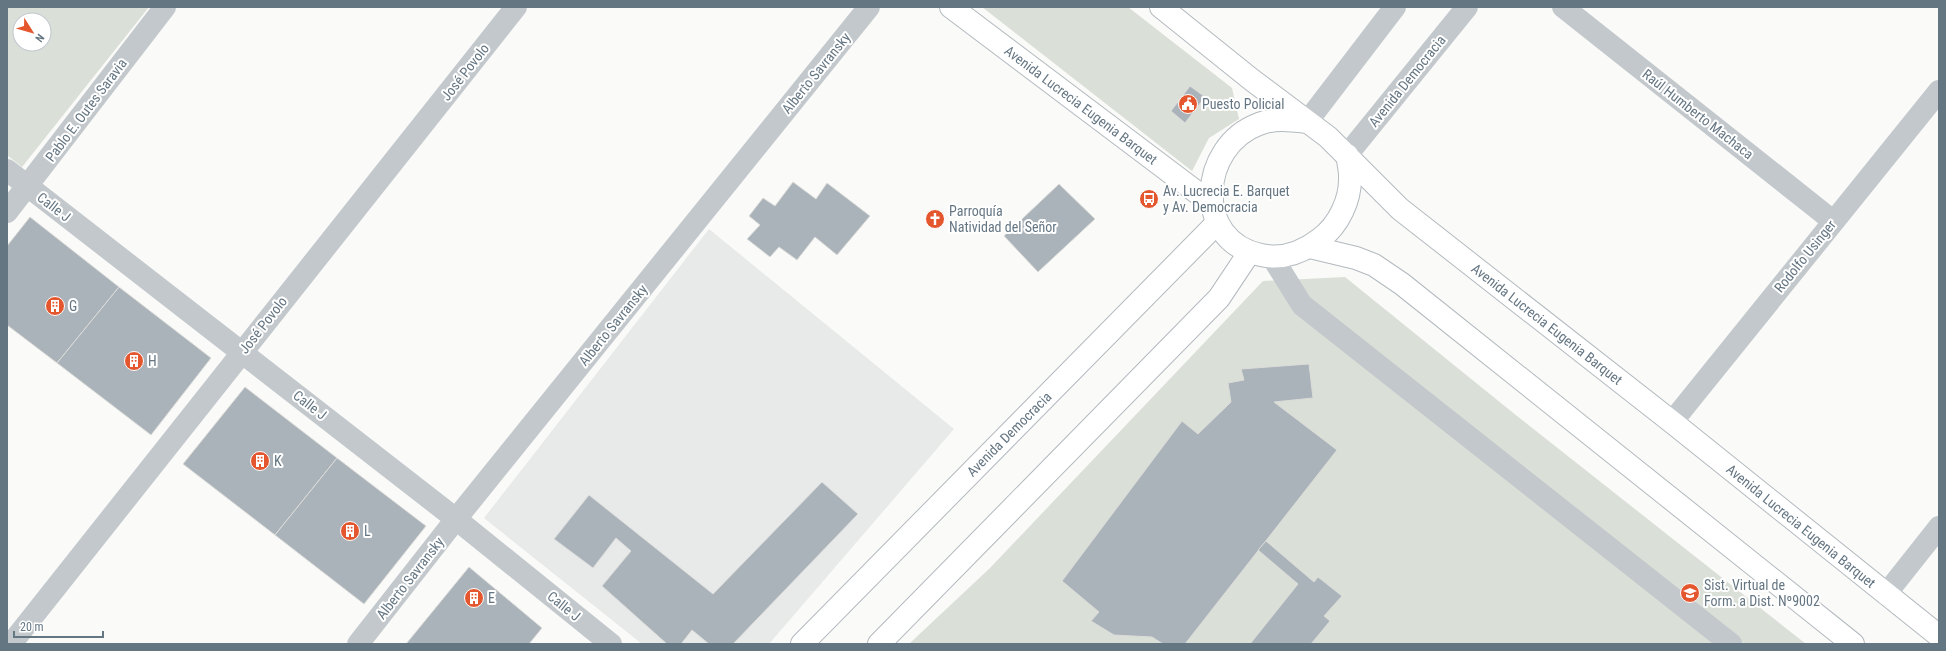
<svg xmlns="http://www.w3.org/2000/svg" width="1946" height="651" font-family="'Roboto Condensed',sans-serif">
<rect width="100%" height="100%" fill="#fafaf8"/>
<path fill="#e8e9e9" d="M 709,229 L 954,429 L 769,644 L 642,644 L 484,518 Z"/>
<g fill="#dadfd7" fill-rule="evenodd">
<path d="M 7,7 L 149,7 L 22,167 L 7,155 ZM 20,20 L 44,20 L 44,44 L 20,44 Z"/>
<path d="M 982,7 L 1128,7 L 1232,88 L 1239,119 L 1209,138 L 1192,171 Z"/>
<path d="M 1345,277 L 1517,416 L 1806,644 L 909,644 L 990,568 L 1263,281 Z"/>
</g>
<g fill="#aab3b9" stroke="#dcdcda">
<path d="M 1190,86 L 1205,97 L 1185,123 L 1171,111 Z"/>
<path d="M 793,182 L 816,199 L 827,183 L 870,216 L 837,255 L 815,237 L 797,260 L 779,247 L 770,257 L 747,239 L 760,225 L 749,216 L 763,198 L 775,206 Z"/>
<path d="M 1059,184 L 1095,219 L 1038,272 L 1004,236 Z"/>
<path d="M 30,217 L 119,287 L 57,363 L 7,325 L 7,246 Z"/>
<path d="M 119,287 L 211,358 L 151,435 L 57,363 Z"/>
<path d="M 1309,364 L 1313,398 L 1274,402 L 1337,450 L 1185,644 L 1163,644 L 1152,637 L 1114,635 L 1091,621 L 1099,612 L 1062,581 L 1182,421 L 1198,434 L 1231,402 L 1228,383 L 1244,380 L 1241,369 Z"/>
<path d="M 245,387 L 337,458 L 275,535 L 183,464 Z"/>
<path d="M 337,458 L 426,526 L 364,604 L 275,535 Z"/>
<path d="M 822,482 L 858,514 L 733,644 L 709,644 L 692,630 L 681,644 L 667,644 L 602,586 L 631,551 L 616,538 L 593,568 L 554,539 L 589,495 L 713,594 Z"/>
<path d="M 1266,541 L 1314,582 L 1318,577 L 1342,596 L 1324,616 L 1330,621 L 1311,644 L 1250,644 L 1298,584 L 1258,550 Z"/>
<path d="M 469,567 L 542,628 L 529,644 L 406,644 Z"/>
</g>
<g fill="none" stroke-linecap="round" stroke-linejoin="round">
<defs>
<g id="secondary">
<path d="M 951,7 L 1211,203"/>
<path d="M 1161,7 L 1252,80 L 1328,137 L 1400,209 L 1672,422 L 1939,636"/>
<path d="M 1307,122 C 1290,120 1274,118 1259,124 C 1199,146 1192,241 1261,255 C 1283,260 1303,252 1320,239 C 1339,225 1351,199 1350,176 C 1350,169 1348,161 1347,155"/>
<path d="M 1310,247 L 1356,258 L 1374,265 L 1402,284 L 1853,644"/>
<path d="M 802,644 L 1217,223"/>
<path d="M 879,644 L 1219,298 L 1249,253"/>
</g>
</defs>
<use href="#secondary" stroke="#b3babf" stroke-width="24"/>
<g stroke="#c3c8cc" stroke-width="22">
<path d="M 1563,7 L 1833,221"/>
<path d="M 1307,122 L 1395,7"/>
<path d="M 1347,155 L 1467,7"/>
<path d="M 7,170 L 456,519 L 611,644"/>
<path d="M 7,212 L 165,7"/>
<path d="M 1272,257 L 1302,305 L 1731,644"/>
<path d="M 1672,422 L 1939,91"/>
<path d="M 1886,594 L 1939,527"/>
<path d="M 11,644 L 516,7"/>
<path d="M 358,644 L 456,519 L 869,7"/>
</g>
<use href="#secondary" stroke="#fff" stroke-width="22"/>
</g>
<defs>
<symbol id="civic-disc" viewBox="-11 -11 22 22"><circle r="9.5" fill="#e4572e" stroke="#fff"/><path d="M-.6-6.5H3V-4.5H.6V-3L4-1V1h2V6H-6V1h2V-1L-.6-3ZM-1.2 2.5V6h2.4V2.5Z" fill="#fff"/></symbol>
<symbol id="bus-disc" viewBox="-11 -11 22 22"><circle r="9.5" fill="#e4572e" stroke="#fff"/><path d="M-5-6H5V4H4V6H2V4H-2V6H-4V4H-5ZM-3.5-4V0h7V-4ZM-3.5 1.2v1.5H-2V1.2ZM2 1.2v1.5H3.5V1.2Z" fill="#fff"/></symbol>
<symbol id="church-disc" viewBox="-11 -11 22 22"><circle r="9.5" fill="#e4572e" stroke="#fff"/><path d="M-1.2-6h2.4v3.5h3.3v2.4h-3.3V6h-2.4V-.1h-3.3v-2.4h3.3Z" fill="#fff"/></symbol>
<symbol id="building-disc" viewBox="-11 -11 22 22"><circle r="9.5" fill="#e4572e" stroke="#fff"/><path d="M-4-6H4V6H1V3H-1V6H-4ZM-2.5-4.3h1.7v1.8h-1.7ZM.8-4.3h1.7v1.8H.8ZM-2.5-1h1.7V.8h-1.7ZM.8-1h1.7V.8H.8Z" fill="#fff"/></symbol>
<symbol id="school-disc" viewBox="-11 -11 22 22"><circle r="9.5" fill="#e4572e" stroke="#fff"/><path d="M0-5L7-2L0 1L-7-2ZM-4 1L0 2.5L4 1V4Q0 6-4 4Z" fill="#fff"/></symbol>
</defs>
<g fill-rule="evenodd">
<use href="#civic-disc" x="1177" y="93" width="22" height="22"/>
<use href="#bus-disc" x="1138" y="188" width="22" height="22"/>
<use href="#church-disc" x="924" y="208" width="22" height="22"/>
<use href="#building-disc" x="44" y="295" width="22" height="22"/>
<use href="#building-disc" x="123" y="350" width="22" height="22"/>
<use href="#building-disc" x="249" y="450" width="22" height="22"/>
<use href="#building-disc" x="339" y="520" width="22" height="22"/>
<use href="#school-disc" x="1679" y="582" width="22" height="22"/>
<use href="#building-disc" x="463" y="587" width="22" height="22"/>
</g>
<g text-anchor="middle" stroke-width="4" stroke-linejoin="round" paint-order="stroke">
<g font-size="14" fill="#657683" stroke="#fff">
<text transform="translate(465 72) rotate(-52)" y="5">José Povolo</text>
<text transform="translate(816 73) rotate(-51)" y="5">Alberto Savransky</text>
<text transform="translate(1407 81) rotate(-51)" y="5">Avenida Democracia</text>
<text transform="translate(1081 105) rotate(37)" y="5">Avenida Lucrecia Eugenia Barquet</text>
<text transform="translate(86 110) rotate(-53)" y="5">Pablo E. Outes Saravia</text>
<text transform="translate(1698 114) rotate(38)" y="5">Raúl Humberto Machaca</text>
<text transform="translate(54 207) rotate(38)" y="5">Calle J</text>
<text transform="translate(1805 256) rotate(-51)" y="5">Rodolfo Usinger</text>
<text transform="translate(1547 324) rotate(38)" y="5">Avenida Lucrecia Eugenia Barquet</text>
<text transform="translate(263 325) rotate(-52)" y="5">José Povolo</text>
<text transform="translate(613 325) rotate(-51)" y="5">Alberto Savransky</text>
<text transform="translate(310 405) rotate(38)" y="5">Calle J</text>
<text transform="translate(1009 434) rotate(-45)" y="5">Avenida Democracia</text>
<text transform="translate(1801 526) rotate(39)" y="5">Avenida Lucrecia Eugenia Barquet</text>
<text transform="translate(410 578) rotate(-52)" y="5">Alberto Savransky</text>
<text transform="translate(564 606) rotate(39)" y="5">Calle J</text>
</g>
<g font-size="14" fill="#657683" stroke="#fff" text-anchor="start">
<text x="1202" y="109">Puesto Policial</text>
<text x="1163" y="196">Av. Lucrecia E. Barquet<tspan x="1163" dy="16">y Av. Democracia</tspan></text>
<text x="949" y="216">Parroquía<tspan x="949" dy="16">Natividad del Señor</tspan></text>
<text x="69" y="311">G</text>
<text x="148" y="366">H</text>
<text x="274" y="466">K</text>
<text x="364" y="536">L</text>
<text x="1704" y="590">Sist. Virtual de<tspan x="1704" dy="16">Form. a Dist. Nº9002</tspan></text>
<text x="488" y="603">E</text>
</g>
</g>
<rect width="1946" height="651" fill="none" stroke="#657683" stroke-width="16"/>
<g transform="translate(32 32) rotate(127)"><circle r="19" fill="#ffffff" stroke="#c1c8cd"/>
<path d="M0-3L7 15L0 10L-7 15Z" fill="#e4572e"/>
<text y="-6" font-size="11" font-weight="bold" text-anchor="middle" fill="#657683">N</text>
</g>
<path d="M14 631v6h89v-6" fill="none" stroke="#657683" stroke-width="2"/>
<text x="20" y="631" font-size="12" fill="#657683" stroke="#ffffff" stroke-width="3" paint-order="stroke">20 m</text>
</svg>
